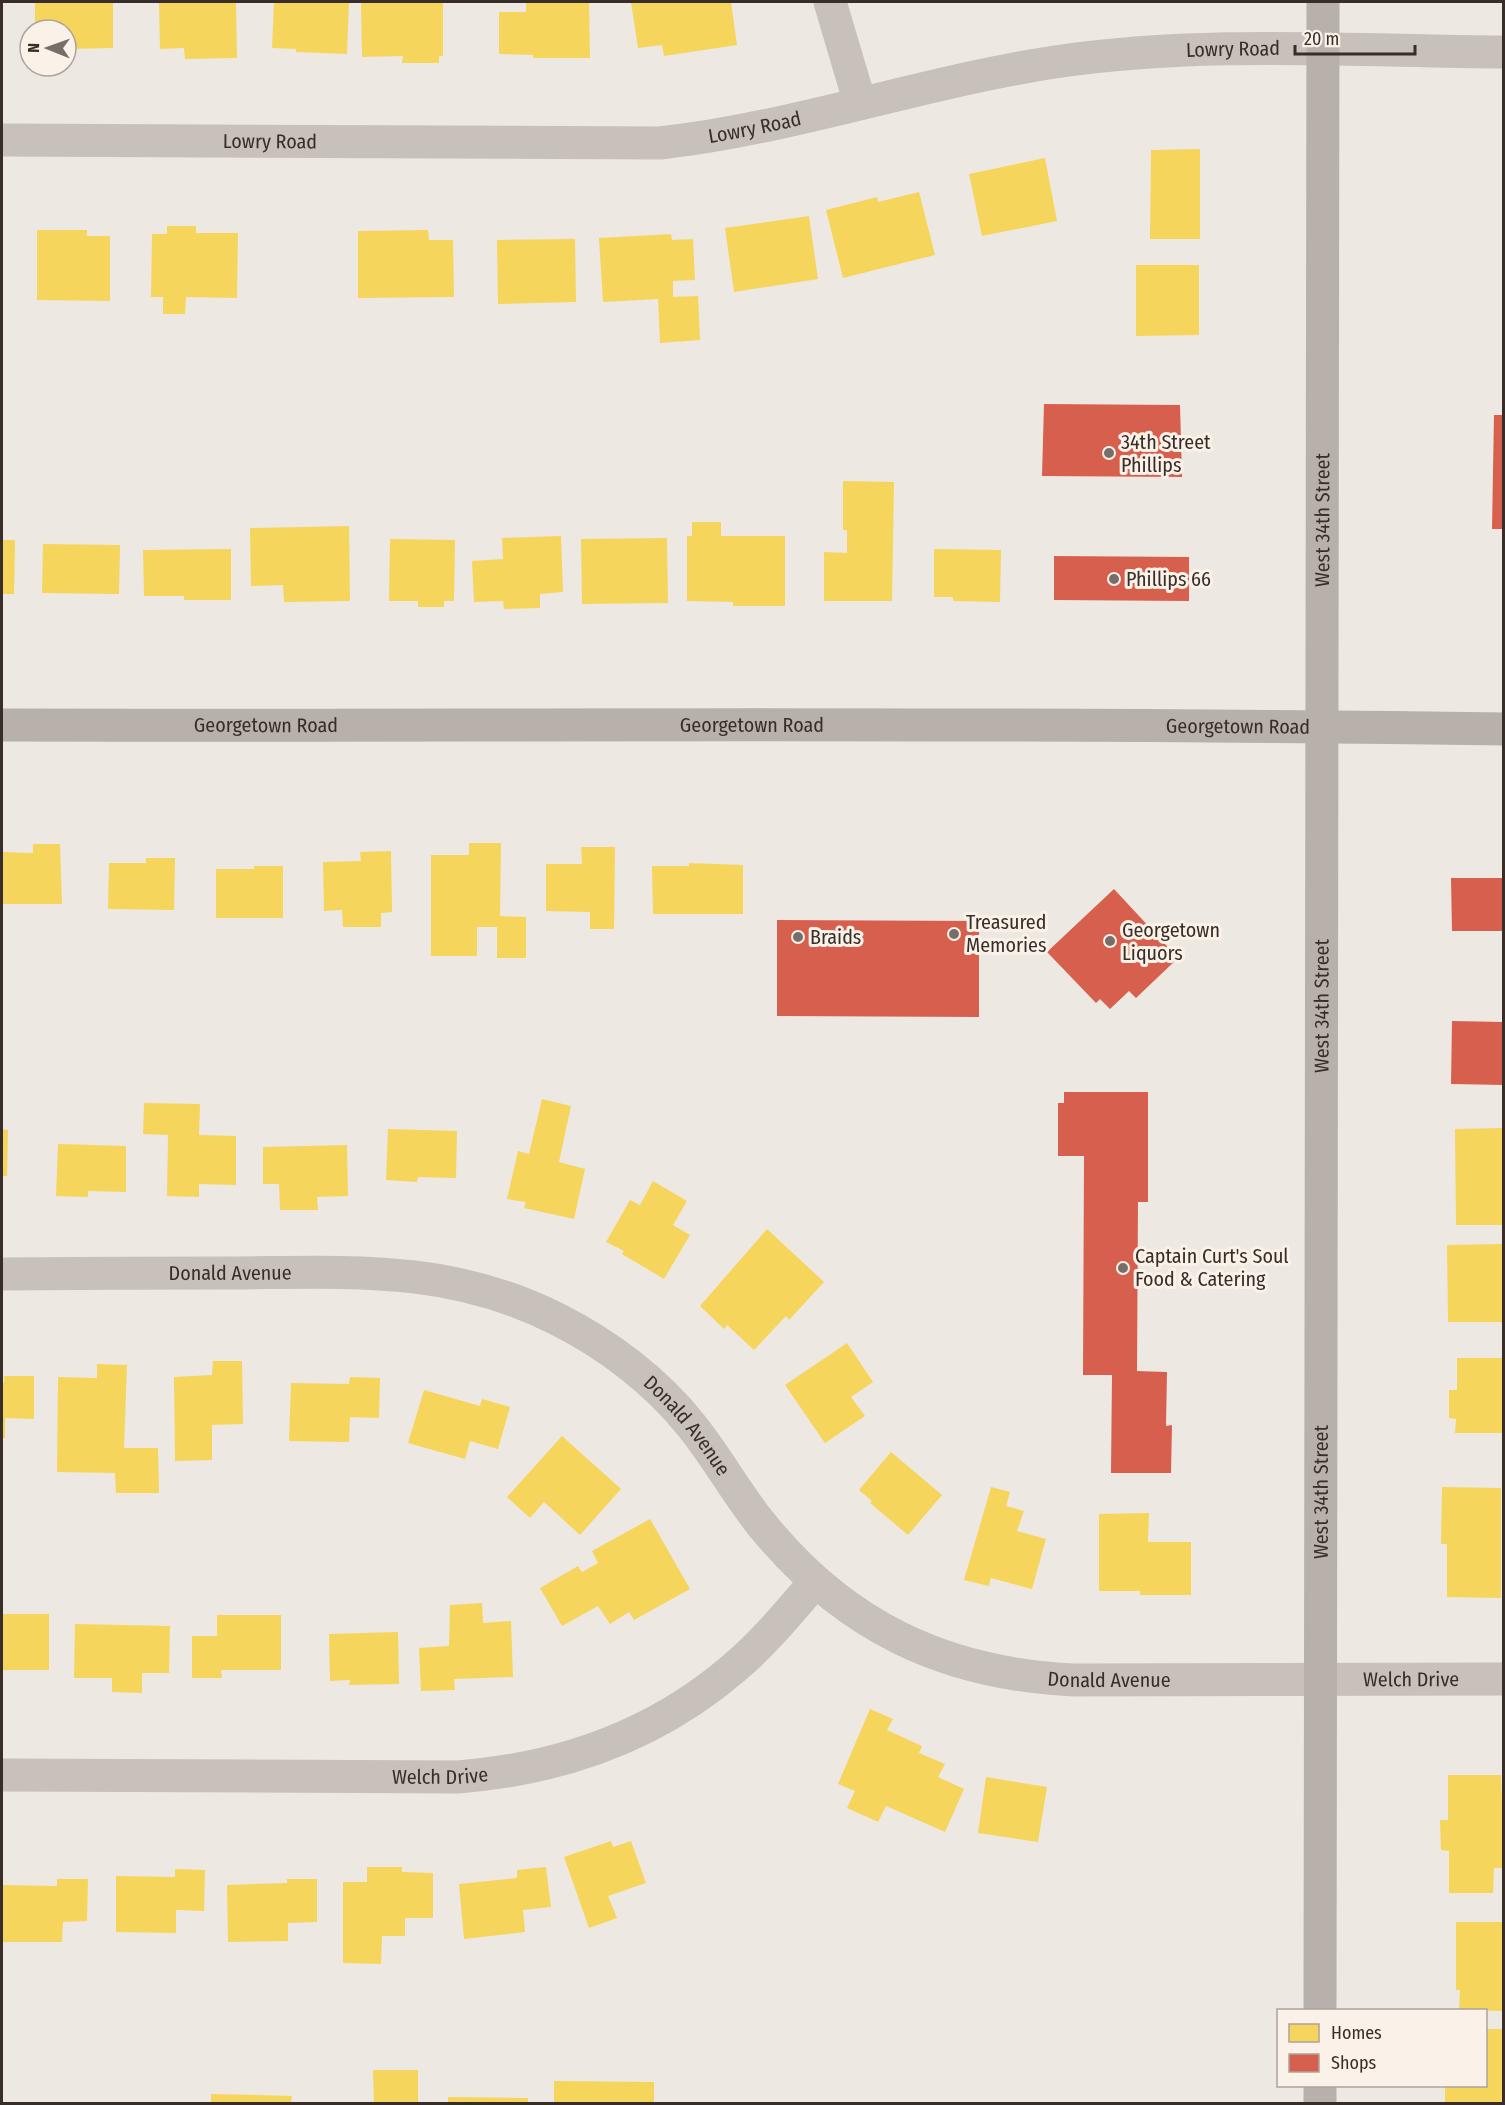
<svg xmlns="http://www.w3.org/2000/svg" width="1505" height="2105" font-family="'Fira Sans Condensed',sans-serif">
<rect width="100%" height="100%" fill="#eee8e2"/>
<g fill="#f6d55c">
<path d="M 35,2 L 113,2 L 113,48 L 66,49 L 66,30 L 35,30 Z"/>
<path d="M 159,2 L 236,2 L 237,58 L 185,59 L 184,48 L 160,49 Z"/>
<path d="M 274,2 L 349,2 L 347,54 L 296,52 L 296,49 L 272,48 Z"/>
<path d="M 361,2 L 443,2 L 443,56 L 439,56 L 439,63 L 402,63 L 403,56 L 362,57 Z"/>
<path d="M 526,2 L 589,2 L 590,58 L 533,58 L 533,55 L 499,54 L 499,12 L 526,12 Z"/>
<path d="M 631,2 L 731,2 L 737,45 L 664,56 L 662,45 L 638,48 Z"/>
<path d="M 1200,149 L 1200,239 L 1150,239 L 1151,150 Z"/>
<path d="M 1045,158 L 1057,221 L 982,236 L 969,174 Z"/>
<path d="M 919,192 L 935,255 L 843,278 L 826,210 L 877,197 L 878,202 Z"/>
<path d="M 809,216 L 818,279 L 734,292 L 725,228 Z"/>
<path d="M 167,226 L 196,226 L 196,233 L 238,233 L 237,298 L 186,297 L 185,314 L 163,314 L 163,297 L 151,297 L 152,234 L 167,234 Z"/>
<path d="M 37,230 L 87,230 L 87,236 L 110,236 L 110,301 L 37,300 Z"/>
<path d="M 428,230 L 429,240 L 453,240 L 454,297 L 358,298 L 358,231 Z"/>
<path d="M 671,234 L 672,240 L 693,239 L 695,280 L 673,281 L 673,297 L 698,296 L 700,340 L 660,343 L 658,299 L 603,302 L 599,238 Z"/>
<path d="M 575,239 L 576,302 L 498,304 L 497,240 Z"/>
<path d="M 1136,265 L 1199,265 L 1199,335 L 1136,336 Z"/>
<path d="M 843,481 L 894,482 L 892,601 L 824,601 L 824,552 L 847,553 L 847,530 L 843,530 Z"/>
<path d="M 692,522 L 721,522 L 721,536 L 785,536 L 785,606 L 733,606 L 733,602 L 687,601 L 687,536 L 692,536 Z"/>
<path d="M 349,526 L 350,601 L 284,602 L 283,585 L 251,586 L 250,528 Z"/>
<path d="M 561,536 L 563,592 L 540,594 L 540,608 L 504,609 L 503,601 L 474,602 L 472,561 L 503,559 L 502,538 Z"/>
<path d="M 667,538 L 668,603 L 582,604 L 581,539 Z"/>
<path d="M 390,539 L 455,540 L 454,601 L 444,601 L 444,607 L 418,607 L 418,601 L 389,601 Z"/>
<path d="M 2,540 L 15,540 L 14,594 L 2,594 Z"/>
<path d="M 43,544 L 120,545 L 119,594 L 42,593 Z"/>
<path d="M 231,549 L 231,600 L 184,600 L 184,596 L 144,596 L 143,550 Z"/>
<path d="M 934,549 L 1001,550 L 1000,602 L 953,601 L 953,597 L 934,597 Z"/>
<path d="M 469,843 L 501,843 L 500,916 L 526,917 L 526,958 L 497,958 L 497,927 L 477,927 L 477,956 L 431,956 L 431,855 L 469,855 Z"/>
<path d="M 33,844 L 60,844 L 62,904 L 2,904 L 2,852 L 33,853 Z"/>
<path d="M 581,847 L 615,847 L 614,929 L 590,929 L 590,912 L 546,911 L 546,864 L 582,864 Z"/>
<path d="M 391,851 L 392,912 L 381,913 L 381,927 L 343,927 L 342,910 L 324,911 L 323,862 L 361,861 L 360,852 Z"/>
<path d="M 146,858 L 175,858 L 174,910 L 108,909 L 109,863 L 146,863 Z"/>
<path d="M 689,863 L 743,865 L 743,914 L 653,914 L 652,866 L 689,866 Z"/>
<path d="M 254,866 L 283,866 L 283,918 L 216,918 L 216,869 L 254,869 Z"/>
<path d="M 542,1099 L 571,1106 L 559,1162 L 585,1169 L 574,1219 L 524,1208 L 526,1202 L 507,1199 L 518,1151 L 529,1154 Z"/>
<path d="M 144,1103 L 200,1104 L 199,1135 L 236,1136 L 236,1185 L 199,1184 L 199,1197 L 167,1196 L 168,1135 L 143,1134 Z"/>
<path d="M 1504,1128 L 1504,1225 L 1456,1225 L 1455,1129 Z"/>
<path d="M 2,1129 L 8,1130 L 7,1176 L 2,1176 Z"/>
<path d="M 388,1129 L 457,1131 L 456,1178 L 418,1177 L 417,1182 L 386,1180 Z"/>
<path d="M 58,1144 L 126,1146 L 126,1192 L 88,1191 L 88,1197 L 56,1196 Z"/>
<path d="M 347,1145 L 348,1196 L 317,1197 L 318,1210 L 280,1210 L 279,1184 L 263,1184 L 263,1147 Z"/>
<path d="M 653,1181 L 687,1201 L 673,1225 L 690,1235 L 664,1279 L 622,1254 L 624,1251 L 606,1242 L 630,1200 L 640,1205 Z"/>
<path d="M 767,1229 L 824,1282 L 789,1320 L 786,1316 L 754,1350 L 727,1325 L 724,1329 L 700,1306 Z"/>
<path d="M 1502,1244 L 1504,1322 L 1448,1322 L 1447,1245 Z"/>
<path d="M 847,1343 L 873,1382 L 851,1397 L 865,1416 L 825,1443 L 785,1385 Z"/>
<path d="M 1457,1358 L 1504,1358 L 1504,1433 L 1455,1433 L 1456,1419 L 1449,1418 L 1449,1390 L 1457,1390 Z"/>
<path d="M 213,1361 L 242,1361 L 243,1424 L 212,1425 L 212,1460 L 175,1461 L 174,1377 L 212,1375 Z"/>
<path d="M 97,1364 L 127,1365 L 124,1448 L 158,1448 L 159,1493 L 116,1493 L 115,1473 L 57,1472 L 58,1377 L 97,1378 Z"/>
<path d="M 4,1376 L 34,1376 L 34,1419 L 5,1418 L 5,1438 L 2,1438 L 2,1383 L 4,1383 Z"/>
<path d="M 350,1377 L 380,1378 L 379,1418 L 350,1417 L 349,1442 L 289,1441 L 291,1383 L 349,1384 Z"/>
<path d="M 424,1390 L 480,1406 L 482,1399 L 510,1407 L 498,1449 L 470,1441 L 465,1459 L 408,1443 Z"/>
<path d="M 562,1436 L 621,1489 L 580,1535 L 544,1502 L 530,1518 L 507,1497 Z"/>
<path d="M 891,1452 L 942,1495 L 908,1535 L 870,1503 L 872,1501 L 859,1490 Z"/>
<path d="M 991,1487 L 1010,1492 L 1006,1506 L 1024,1511 L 1017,1531 L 1046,1539 L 1032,1589 L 991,1578 L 989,1586 L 964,1580 Z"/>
<path d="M 1442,1487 L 1501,1488 L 1501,1598 L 1447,1597 L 1447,1544 L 1441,1544 Z"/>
<path d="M 1149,1513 L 1148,1542 L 1191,1542 L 1191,1595 L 1140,1595 L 1140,1591 L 1099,1591 L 1099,1514 Z"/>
<path d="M 650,1519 L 690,1589 L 634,1620 L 629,1612 L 610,1624 L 598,1606 L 562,1626 L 540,1588 L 578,1566 L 582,1572 L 598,1563 L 592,1551 Z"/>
<path d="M 482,1603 L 483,1623 L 511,1621 L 513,1677 L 454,1679 L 455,1690 L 421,1691 L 419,1648 L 449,1646 L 450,1605 Z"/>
<rect x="2" y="1614" width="47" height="56"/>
<path d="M 217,1615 L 281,1615 L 281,1670 L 221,1670 L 222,1678 L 192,1678 L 192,1636 L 217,1636 Z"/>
<path d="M 75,1624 L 170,1626 L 169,1673 L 142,1673 L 142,1693 L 112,1692 L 112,1678 L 74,1678 Z"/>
<path d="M 398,1632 L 399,1684 L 349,1685 L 350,1680 L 330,1681 L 329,1634 Z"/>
<path d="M 870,1709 L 893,1719 L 887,1730 L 922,1746 L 919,1753 L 945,1764 L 938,1777 L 964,1789 L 945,1832 L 886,1806 L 878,1822 L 847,1808 L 855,1791 L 838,1784 Z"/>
<path d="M 1448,1775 L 1501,1775 L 1504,1868 L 1494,1868 L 1493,1893 L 1449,1893 L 1449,1851 L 1441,1850 L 1440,1820 L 1448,1820 Z"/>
<path d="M 986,1777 L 1047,1787 L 1038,1842 L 978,1833 Z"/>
<path d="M 611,1841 L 613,1847 L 631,1841 L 646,1883 L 608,1896 L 617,1918 L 589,1928 L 564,1857 Z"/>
<path d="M 367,1867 L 402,1867 L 402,1872 L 433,1873 L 433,1918 L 405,1918 L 405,1936 L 382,1936 L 381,1964 L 343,1963 L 343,1882 L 367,1882 Z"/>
<path d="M 546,1867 L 551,1907 L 523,1910 L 525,1932 L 464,1939 L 459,1884 L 517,1878 L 517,1870 Z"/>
<path d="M 175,1869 L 205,1870 L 204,1911 L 176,1910 L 176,1933 L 116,1932 L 116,1876 L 175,1877 Z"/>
<path d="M 57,1879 L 88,1879 L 87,1921 L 63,1922 L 62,1942 L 2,1942 L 2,1885 L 57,1886 Z"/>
<path d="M 287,1879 L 317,1879 L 317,1922 L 288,1923 L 288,1941 L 228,1942 L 227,1885 L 287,1883 Z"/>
<path d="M 1456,1922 L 1504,1922 L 1504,2011 L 1459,2010 L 1460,1990 L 1456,1990 Z"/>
<path d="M 1486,2029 L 1502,2029 L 1504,2104 L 1445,2104 L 1445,2086 L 1486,2086 Z"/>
<path d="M 373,2070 L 418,2070 L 418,2104 L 374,2104 Z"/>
<path d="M 554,2081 L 654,2082 L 654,2104 L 554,2104 Z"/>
<path d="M 211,2094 L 292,2096 L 291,2104 L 211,2104 Z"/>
<path d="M 448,2097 L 528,2098 L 528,2104 L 448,2104 Z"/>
</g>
<g fill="#d6604d">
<path d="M 1044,404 L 1180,405 L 1182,477 L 1042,476 Z"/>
<path d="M 1494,415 L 1504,415 L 1504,529 L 1492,529 Z"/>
<path d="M 1054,556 L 1189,557 L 1189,601 L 1054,600 Z"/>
<path d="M 1451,878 L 1504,878 L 1504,931 L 1452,931 Z"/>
<path d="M 1114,889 L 1178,958 L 1136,998 L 1129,991 L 1110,1009 L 1100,999 L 1096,1003 L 1047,952 Z"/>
<path d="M 777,920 L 979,921 L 979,1017 L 777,1016 Z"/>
<path d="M 1452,1021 L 1504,1022 L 1504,1085 L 1451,1084 Z"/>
<path d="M 1064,1092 L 1148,1092 L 1148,1202 L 1138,1202 L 1137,1371 L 1167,1372 L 1166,1426 L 1172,1425 L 1171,1473 L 1111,1473 L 1112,1375 L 1083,1375 L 1084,1156 L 1058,1156 L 1058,1103 L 1064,1103 Z"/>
</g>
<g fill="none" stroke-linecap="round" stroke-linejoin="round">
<g stroke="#c7c0bb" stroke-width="33">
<path d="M 830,2 L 860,103"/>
<path id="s1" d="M 2,140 L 660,143 C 794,128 922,82 1055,62 C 1203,40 1354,51 1504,52"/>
<path id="s2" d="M 2,1274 C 79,1273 157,1273 234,1273 C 351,1272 450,1265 557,1319 C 607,1344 656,1381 691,1425 C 717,1457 736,1493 762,1525 C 844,1626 944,1674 1074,1680 L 1504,1679"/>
<path id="s3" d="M 2,1775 L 458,1777 C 560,1769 655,1736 734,1668 C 764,1643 789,1612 815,1582"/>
</g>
<g stroke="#b8b0ab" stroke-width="33">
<path id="s4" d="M 2,725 C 502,726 1003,722 1504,729"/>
<path id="s5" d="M 1320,2010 L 1323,2"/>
<path d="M 1320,2086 L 1320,2104"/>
</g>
</g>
<g fill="#786e69" stroke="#faf2e9" stroke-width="2">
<circle cx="1109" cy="453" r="6"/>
<circle cx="1114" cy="579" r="6"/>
<circle cx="954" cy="934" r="6"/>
<circle cx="798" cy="937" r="6"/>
<circle cx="1110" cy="941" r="6"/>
<circle cx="1123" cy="1268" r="6"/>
</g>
<g text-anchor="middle" stroke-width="6" stroke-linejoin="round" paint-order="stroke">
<g font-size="20" fill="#382d28" stroke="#faf2e9">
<text dy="7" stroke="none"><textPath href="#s1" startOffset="1240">Lowry Road</textPath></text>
<text dy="7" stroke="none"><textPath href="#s1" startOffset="754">Lowry Road</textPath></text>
<text dy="7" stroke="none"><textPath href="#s1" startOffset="268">Lowry Road</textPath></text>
<text dy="7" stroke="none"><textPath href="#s5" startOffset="1490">West 34th Street</textPath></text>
<text dy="7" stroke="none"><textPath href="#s4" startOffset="264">Georgetown Road</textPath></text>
<text dy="7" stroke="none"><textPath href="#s4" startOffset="750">Georgetown Road</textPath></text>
<text dy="7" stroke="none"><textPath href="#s4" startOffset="1236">Georgetown Road</textPath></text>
<text dy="7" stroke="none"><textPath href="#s5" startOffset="1004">West 34th Street</textPath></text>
<text dy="7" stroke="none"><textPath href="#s2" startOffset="228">Donald Avenue</textPath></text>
<text dy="7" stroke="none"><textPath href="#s2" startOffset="732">Donald Avenue</textPath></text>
<text dy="7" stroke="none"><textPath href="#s5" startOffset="518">West 34th Street</textPath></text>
<text dy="7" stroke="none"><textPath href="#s2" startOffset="1252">Donald Avenue</textPath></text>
<text dy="7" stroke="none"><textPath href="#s2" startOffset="1554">Welch Drive</textPath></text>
<text dy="7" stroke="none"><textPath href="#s3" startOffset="438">Welch Drive</textPath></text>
</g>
<g font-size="20" fill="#382d28" stroke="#faf2e9" text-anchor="start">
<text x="1121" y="449">34th Street<tspan x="1121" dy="23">Phillips</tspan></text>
<text x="1126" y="586">Phillips 66</text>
<text x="966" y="929">Treasured<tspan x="966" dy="23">Memories</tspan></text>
<text x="1122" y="937">Georgetown<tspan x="1122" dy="23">Liquors</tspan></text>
<text x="810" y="944">Braids</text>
<text x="1135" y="1263">Captain Curt's Soul<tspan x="1135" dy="23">Food &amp; Catering</tspan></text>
</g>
</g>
<rect width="1505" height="2105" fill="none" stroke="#382d28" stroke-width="6"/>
<rect x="1277" y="2009" width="210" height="78" fill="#faf2e9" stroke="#aca39c" stroke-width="1.5"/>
<rect x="1289" y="2024" width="30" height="18" fill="#f6d55c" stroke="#aca39c" stroke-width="1.5"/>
<text x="1331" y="2039" font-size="18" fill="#382d28">Homes</text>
<rect x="1289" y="2054" width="30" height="18" fill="#d6604d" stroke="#aca39c" stroke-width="1.5"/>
<text x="1331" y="2069" font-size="18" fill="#382d28">Shops</text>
<g transform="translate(48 48) rotate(271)"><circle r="28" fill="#faf2e9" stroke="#aca39c" stroke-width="1.5"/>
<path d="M0-4.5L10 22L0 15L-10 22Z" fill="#786e69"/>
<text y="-9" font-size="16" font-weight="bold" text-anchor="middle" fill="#382d28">N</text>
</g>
<path d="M1295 45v9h120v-9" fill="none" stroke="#382d28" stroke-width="3"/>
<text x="1304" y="45" font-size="18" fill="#382d28" stroke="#faf2e9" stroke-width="4.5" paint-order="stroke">20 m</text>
</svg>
